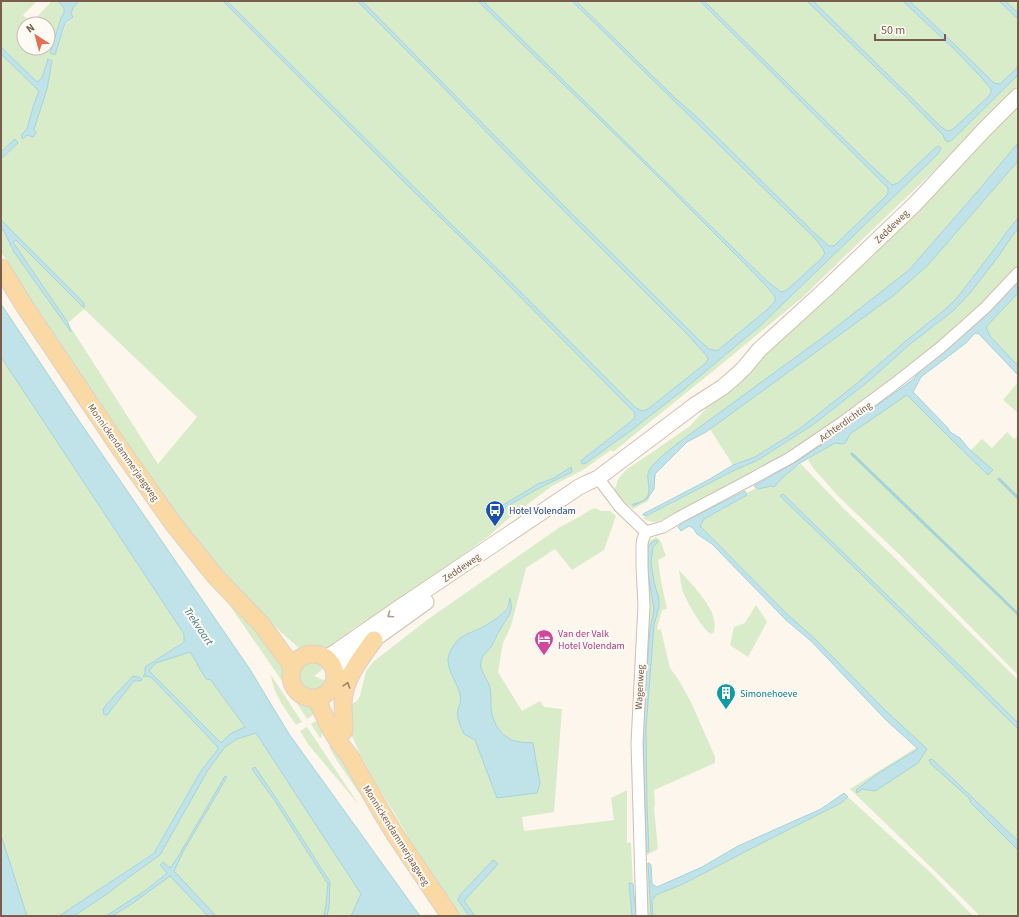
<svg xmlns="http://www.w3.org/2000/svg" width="1019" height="917" font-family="'Source Sans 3',sans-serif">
<rect width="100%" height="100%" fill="#fdf6ec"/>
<g fill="#d8ecc9" fill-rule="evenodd">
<path d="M 1,1 L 37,1 L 23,15 L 31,23 L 52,1 L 58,1 L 64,8 L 64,13 L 61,18 L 50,53 L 55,55 L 66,23 L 70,21 L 73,8 L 79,1 L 1018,1 L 1018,88 L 956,150 L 849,252 L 804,296 L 723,363 L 613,452 L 611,450 L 583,470 L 552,486 L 508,519 L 489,536 L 432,577 L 424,584 L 350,631 L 334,650 L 325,653 L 317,650 L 306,651 L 299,648 L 285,636 L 227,579 L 198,545 L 155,485 L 33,306 L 1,252 L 1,227 L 5,233 L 14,252 L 70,330 L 68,323 L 13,242 L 16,240 L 84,303 L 2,221 L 1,218 L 1,159 L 18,143 L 15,140 L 1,152 L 1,54 L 39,91 L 34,104 L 27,129 L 21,135 L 34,129 L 47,89 L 52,61 L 48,59 L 42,78 L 37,82 L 1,47 ZM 24,24 L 48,24 L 48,48 L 24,48 ZM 84,309 L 197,417 L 158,464 L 68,323 ZM 634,419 L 644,419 L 620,439 L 586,463 L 587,456 ZM 571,468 L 572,472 L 541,487 L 504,508 L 538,484 L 554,478 Z"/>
<path d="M 1018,107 L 1018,218 L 1006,233 L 996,247 L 1018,225 L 1018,268 L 959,329 L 835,423 L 756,474 L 666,518 C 657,522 652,524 643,518 L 733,471 L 758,460 L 814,424 L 870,380 L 909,345 L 954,310 L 961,303 L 957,299 L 947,308 L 907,340 L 855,385 L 815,417 L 798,430 L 755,457 L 733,465 L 708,426 L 676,450 L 656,472 L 653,488 L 648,501 L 633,509 L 624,502 L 616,493 L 615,489 L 618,479 L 627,469 L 651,453 L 690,426 L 712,402 L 840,283 Z"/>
<path d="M 1018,289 L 1018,375 L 979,334 Z"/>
<path d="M 1,357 L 184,634 L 184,641 L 145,667 L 145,674 L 143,676 L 143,677 L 147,676 L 152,678 L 217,746 L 218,749 L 201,771 L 154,852 L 59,916 L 27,916 L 1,835 ZM 132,676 L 134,681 L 107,715 Z"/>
<path d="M 1018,382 L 1018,413 L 1003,400 Z"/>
<path d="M 904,390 L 968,453 L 982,439 L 992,448 L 1007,432 L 1014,439 L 1018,435 L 1018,675 L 900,555 L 839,497 L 814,469 L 808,460 L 816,453 Z"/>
<path d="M 801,464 L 844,509 L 895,558 L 1018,680 L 1018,916 L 980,916 L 940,876 L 850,789 L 919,746 L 799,629 L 691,522 L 768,482 Z"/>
<path d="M 595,508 L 601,511 L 610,511 L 616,516 L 604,550 L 572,570 L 555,549 L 526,568 L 511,626 L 503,643 L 498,672 L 522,711 L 540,701 L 544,707 L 562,709 L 554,812 L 522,817 L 524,831 L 614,820 L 611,798 L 627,790 L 627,842 L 631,843 L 633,884 L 629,883 L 632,916 L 475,916 L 464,901 L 497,864 L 493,860 L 460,895 L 458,900 L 469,916 L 458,916 L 419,856 L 395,814 L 378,787 L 359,752 L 352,736 L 349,721 L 348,706 L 357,701 L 360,696 L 366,671 L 373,662 L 427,620 L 560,527 L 579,517 L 590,510 ZM 510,599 L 508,618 L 501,627 L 495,641 L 483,655 L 480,662 L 480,669 L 487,679 L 493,719 L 498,729 L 507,737 L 520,742 L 537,793 L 497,798 L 475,740 L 464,734 C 461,727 456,718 458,710 C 459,705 462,701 460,695 C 458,684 449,673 448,661 C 448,657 450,652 451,649 C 458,635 467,634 480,628 C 493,622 507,613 510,599 Z"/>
<path d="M 656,537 L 660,540 L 666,556 L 658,560 L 661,581 L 667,609 L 662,610 L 657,629 L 661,630 L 670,668 L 678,679 L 691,702 L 715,757 L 715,763 L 654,790 L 655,803 L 654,808 L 658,849 L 645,856 L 639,742 L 645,549 L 649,541 ZM 650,544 L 654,544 L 653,547 L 651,563 L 654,582 L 659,599 L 659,606 L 654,625 L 646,728 L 647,807 L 649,851 L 646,852 L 644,793 L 643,720 L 650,630 L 654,609 L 648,556 L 648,548 Z"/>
<path d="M 679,570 C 692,585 720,611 714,632 L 711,634 C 702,629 687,602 683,592 C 681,586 680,577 679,570 Z"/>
<path d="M 229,598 L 260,630 L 286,668 L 285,679 L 282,681 L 226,600 Z"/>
<path d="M 756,605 L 767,622 L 748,657 L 730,645 L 734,627 L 745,623 Z"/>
<path d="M 190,652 L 197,663 L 207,680 L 210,679 L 245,728 L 230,734 L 221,743 L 149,671 L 152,666 L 155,663 Z"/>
<path d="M 312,661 L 320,664 L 324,668 L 314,676 L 326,681 C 309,708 279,668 312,661 Z"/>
<path d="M 271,675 L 302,722 L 296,725 C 286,710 273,694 271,675 Z"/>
<path d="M 297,698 L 310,704 L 317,712 L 307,719 L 295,700 Z"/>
<path d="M 320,719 L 322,737 L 320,738 L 311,724 Z"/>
<path d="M 307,727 L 359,805 L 308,744 L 300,731 Z"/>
<path d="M 256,733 L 361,894 L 351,916 L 327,916 L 329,907 L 330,882 L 282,807 L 253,769 L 275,801 L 328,884 L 326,904 L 324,916 L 216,916 L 173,871 L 184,850 L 227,777 L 225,776 L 178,857 L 170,868 L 160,865 L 167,872 L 146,890 L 106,916 L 74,916 L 107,894 L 129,877 L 160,855 L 208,770 L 225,747 L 237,739 Z"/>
<path d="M 335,743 L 337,749 L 360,793 L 359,793 L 334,756 L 329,746 Z"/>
<path d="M 848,797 L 932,874 L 973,916 L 694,916 L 694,915 L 691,916 L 653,916 L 652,901 L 656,895 L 683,884 L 762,843 L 841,803 Z"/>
<path d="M 645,863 L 648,863 L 651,916 L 645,916 Z"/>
<path d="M 170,875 L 208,916 L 112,916 L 133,903 Z"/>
</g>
<g fill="#bfe3e8" stroke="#a5d3da" fill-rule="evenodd">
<path d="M 58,1 L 79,1 L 73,8 L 71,14 L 73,17 L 65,23 L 55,55 L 50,53 L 61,18 L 64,13 L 64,8 Z"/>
<path d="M 223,1 L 227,1 L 449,222 C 507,277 562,334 618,390 L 636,408 L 642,411 L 648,409 L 706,363 L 708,359 L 707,356 L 687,334 L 539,186 L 434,78 L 357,1 L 362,1 L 565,207 L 701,342 L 709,349 L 717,351 L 768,309 L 775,301 L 775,296 L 767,287 L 746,265 L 636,155 L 478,1 L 483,1 L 568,85 L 739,254 L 768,282 L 781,292 L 785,291 L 788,289 L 821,259 L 825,253 C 820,241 802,226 793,217 L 572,1 L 576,1 L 675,98 L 699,119 L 801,220 L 803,221 L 810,229 L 829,246 L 834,246 L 886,196 L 888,193 L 888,188 L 700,1 L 704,1 L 866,161 L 890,183 L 892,185 L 898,183 L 935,148 L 938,146 L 941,148 L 938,154 L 761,325 L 682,391 L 629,432 L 586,463 L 582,464 L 581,461 L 587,456 L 634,419 L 635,416 L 634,412 L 479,255 L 407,185 Z"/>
<path d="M 807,1 L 813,1 L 940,126 L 947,131 L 952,130 L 988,97 L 991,93 L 991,89 L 981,77 L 955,50 L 903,1 L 910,1 L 915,7 L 917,8 L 994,83 L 1000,84 L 1018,67 L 1018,75 L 952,140 L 948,142 L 945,140 L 943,135 L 905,96 Z"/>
<path d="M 999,1 L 1005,1 L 1018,13 L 1018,19 Z"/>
<path d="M 1,47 L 37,82 L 42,78 L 48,59 L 52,61 L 47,89 L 34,129 L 36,133 L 33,137 L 27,135 L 23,139 L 21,135 L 27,129 L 34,104 L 39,91 L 1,54 Z"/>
<path d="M 15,139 L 18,143 L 1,159 L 1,152 Z"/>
<path d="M 1018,143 L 1018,161 L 928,265 L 893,296 L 706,432 L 687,442 L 655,474 L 654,489 L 647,499 L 633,506 L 633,504 C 661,499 642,480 650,469 C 657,459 669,451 678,443 L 826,335 L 909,270 L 983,185 Z"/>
<path d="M 1,218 L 2,221 L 84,303 L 84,308 L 16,240 L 13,242 L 68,323 L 71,332 L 14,252 L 5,233 L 1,227 Z"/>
<path d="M 1018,218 L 1018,229 L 1012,236 L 998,257 L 970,293 L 954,310 L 909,345 L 870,380 L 814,424 L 758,460 L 733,471 L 646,516 L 643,515 L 643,514 L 710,479 L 733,465 L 755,457 L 798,430 L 855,385 L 907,340 L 947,308 L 957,298 L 996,247 L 1006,233 Z"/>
<path d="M 1018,281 L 1018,293 L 986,327 L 990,336 L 1018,366 L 1018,375 L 979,334 L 975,333 L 966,343 L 921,377 L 913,392 L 948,428 L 950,432 L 960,438 L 969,449 L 993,470 L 988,475 L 952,440 L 907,395 L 850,434 L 846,442 L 843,444 L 835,443 L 800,463 L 782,478 L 774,487 L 771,486 L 758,489 L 754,486 L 799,460 L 823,444 L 911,381 L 925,367 L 942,354 L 977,321 Z"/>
<path d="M 1,304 L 73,412 L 249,668 L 289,734 L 420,916 L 351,916 L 361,894 L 256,733 L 237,739 L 225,747 L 208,770 L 160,855 L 129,877 L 107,894 L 74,916 L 59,916 L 154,853 L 201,771 L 218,749 L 217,746 L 152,678 L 147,676 L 143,677 L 143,676 L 145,674 L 145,667 L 184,642 L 184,634 L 1,357 ZM 190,652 L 197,663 L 198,666 L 207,680 L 210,679 L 245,727 L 230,734 L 221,743 L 149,671 L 152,667 L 156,663 Z"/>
<path d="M 571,467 L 572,471 L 572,472 L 541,487 L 504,508 L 503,505 L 538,484 L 554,478 Z"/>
<path d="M 745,491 L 747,495 L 704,519 L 700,526 L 787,614 L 815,639 L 886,711 L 927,749 L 918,763 L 875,791 L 862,789 L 857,793 L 856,790 L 877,774 L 918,749 L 886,720 L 811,641 L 786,620 L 712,544 L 697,534 L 693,528 L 689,526 L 681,531 L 678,527 L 683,522 Z"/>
<path d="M 783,494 L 966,672 L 1018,723 L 1018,729 L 861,574 L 780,496 Z"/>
<path d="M 657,540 L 658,542 L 653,547 L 651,563 L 654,582 L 659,599 L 659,606 L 654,625 L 646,728 L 647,807 L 649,851 L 646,852 L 644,793 L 643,720 L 650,630 L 654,609 L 648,574 L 648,548 L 650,544 L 654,541 Z"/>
<path d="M 510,598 C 514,614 508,615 501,628 C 497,634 495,641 491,647 C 487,652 482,655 481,662 C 479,670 487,678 490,687 C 491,693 491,701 491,708 C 493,725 502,739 520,742 C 524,743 529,742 533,743 L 540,784 L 537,793 L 497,798 L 475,740 L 464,734 C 461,727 456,718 458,710 C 459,705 462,701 460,695 C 458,684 448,672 448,660 C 448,656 450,652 452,648 C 459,635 468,634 481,628 C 490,623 502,616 508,607 C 509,604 509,601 510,598 Z"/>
<path d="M 133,676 L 138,677 L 142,679 L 141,681 L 134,681 L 107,715 L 104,715 L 103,710 L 106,705 Z"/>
<path d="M 932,759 L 1018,841 L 1018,850 L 971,803 L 969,798 L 931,764 L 929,760 Z"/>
<path d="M 255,767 L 282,807 L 330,882 L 329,907 L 327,916 L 324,916 L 326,904 L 328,884 L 275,801 L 252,769 Z"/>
<path d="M 225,776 L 227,777 L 184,850 L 174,871 L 216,916 L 208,916 L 170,876 L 133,903 L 112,916 L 106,916 L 146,890 L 167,873 L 160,865 L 163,862 L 170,868 L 178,857 Z"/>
<path d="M 844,793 L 848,797 L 841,803 L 762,843 L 683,884 L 656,895 L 652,901 L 653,916 L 651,916 L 648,863 L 649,863 L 651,865 L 652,884 L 657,887 L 702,867 L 738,846 L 821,809 Z"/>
<path d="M 1,835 L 27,916 L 1,916 Z"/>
<path d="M 493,860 L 498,864 L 464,901 L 475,916 L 469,916 L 458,900 L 460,895 Z"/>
<path d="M 629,883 L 633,884 L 636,916 L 632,916 Z"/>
</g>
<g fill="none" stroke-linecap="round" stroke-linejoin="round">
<g stroke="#a5d3da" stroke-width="3">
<path d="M 852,454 L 1018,614"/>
<path d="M 999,479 L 1018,498"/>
</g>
<defs>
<g id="minor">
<path d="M 598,478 L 620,507 L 646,532"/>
<path d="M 646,532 L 663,527 L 680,517 L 744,483 L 790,458 L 843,422 L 893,385 L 940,348 L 966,325 L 986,307 L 1018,273"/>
<path d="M 642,916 L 637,743 L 644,605 L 642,567 L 642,544 L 643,539 L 646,532"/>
</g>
<g id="secondary">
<path d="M 326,658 L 337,651 L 396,610 L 579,487 L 587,483 L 598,478 L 695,405 L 723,387 L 738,374 L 745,367 L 759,350 L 826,289 L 915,204 L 984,130 L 1018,96"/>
<path d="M 334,668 L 426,602"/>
</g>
<g id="primary">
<path d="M 1,268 L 25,307 L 119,447 L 172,522 L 215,576 L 262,625 L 292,666"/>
<circle cx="313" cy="676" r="22"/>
<path d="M 316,698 L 331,730 L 338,741 L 351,758 L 379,808 L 396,836 L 450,916"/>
<path d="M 344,731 C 344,722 343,713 343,703 C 344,679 360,659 374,640"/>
</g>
</defs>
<use href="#minor" stroke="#d1beb0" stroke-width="13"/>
<use href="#secondary" stroke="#d6c0b0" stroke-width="17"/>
<use href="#primary" stroke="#dad1cd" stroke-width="19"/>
<use href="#minor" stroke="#fff" stroke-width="11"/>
<use href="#secondary" stroke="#fff" stroke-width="15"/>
<use href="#primary" stroke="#fbd9a5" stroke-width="17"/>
</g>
<defs><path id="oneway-chevron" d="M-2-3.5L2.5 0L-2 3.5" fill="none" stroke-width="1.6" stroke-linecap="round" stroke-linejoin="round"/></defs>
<use stroke="#af9d94" href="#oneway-chevron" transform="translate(390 615) rotate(146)"/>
<use stroke="#a18267" href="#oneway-chevron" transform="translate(347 685) rotate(-72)"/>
<defs>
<symbol id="bus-pin" viewBox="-11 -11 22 30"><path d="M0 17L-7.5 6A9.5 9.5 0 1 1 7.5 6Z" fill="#1a4fb4" stroke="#fffaf3"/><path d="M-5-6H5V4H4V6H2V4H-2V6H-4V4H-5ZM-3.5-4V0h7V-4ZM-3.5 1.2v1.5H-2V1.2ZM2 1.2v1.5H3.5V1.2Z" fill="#fff"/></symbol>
<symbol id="hotel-pin" viewBox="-11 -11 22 30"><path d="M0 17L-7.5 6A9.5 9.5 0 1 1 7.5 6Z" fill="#d1479c" stroke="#fffaf3"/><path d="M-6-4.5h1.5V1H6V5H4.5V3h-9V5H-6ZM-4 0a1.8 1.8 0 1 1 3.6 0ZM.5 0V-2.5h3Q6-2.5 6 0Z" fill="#fff"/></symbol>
<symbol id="building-pin" viewBox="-11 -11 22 30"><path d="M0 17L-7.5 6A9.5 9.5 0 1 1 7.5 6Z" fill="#0f9aa8" stroke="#fffaf3"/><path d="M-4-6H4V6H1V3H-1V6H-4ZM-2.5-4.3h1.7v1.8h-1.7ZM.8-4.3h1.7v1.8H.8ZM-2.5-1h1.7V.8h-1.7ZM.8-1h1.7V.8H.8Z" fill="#fff"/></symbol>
</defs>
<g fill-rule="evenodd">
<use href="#bus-pin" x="484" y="499" width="22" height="30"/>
<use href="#hotel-pin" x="533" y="628" width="22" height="30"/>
<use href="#building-pin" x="715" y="682" width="22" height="30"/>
</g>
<g text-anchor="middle" stroke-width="4" stroke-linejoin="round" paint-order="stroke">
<g font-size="10" fill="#7a5c4d" stroke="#fffaf3">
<text transform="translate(891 226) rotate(-44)" y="4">Zeddeweg</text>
<text transform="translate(845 421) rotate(-35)" y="4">Achterdichting</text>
<text transform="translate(124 452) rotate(55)" y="4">Monnickendammerjaagweg</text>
<text transform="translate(461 567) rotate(-34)" y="4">Zeddeweg</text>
<text transform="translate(639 687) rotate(-87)" y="4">Wagenweg</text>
<text transform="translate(397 835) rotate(58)" y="4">Monnickendammerjaagweg</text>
</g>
<g font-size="10" fill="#164399" stroke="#fffaf3" text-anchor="start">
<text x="509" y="514">Hotel Volendam</text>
</g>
<g font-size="10" fill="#b23c85" stroke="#fffaf3" text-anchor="start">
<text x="558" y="637">Van der Valk<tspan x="558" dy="12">Hotel Volendam</tspan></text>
</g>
<g font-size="10" fill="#0d838f" stroke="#fffaf3" text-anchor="start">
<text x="740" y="697">Simonehoeve</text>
</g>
<g font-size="11" font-style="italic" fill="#437c86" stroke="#fffaf3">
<text transform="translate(199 626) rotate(56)" y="4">Trekvaart</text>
</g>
</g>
<rect width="1019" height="917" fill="none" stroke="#7a5c4d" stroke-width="4"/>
<g transform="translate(36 36) rotate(324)"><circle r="19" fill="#fffaf3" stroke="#cabbb1"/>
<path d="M0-3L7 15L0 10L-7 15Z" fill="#e76f51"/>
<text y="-6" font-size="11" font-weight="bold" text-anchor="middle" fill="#7a5c4d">N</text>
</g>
<path d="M875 34v6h70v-6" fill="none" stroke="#7a5c4d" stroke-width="2"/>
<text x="881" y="34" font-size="12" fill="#7a5c4d" stroke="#fffaf3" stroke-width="3" paint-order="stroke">50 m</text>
</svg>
